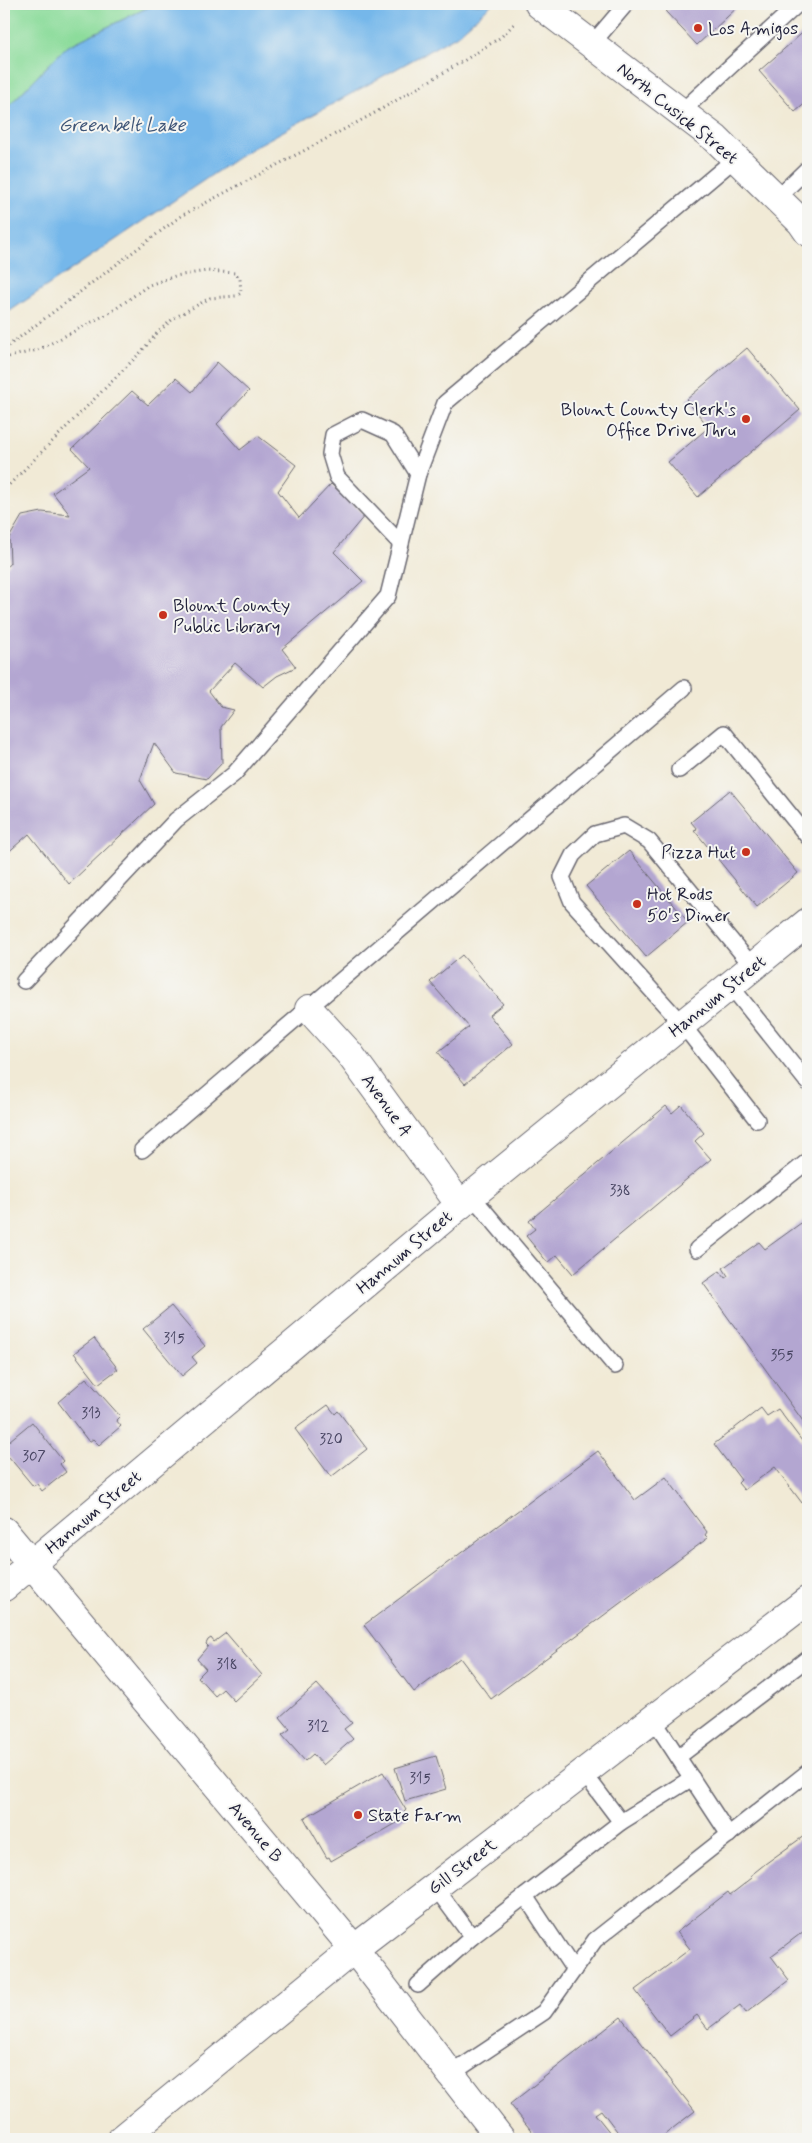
<svg xmlns="http://www.w3.org/2000/svg" width="812" height="2143" font-family="Mynerve,sans-serif">
<rect width="100%" height="100%" fill="#f6f6f2"/>
<filter id="ink" filterUnits="userSpaceOnUse"><feTurbulence type="fractalNoise" baseFrequency=".02" numOctaves="2"/><feDisplacementMap in="SourceGraphic" scale="10" xChannelSelector="R" yChannelSelector="G"/><feConvolveMatrix kernelMatrix="1 2 1 2 8 2 1 2 1" color-interpolation-filters="sRGB"/></filter>
<filter id="wash" filterUnits="userSpaceOnUse"><feTurbulence type="fractalNoise" baseFrequency=".0096" numOctaves="4" result="noise"/><feDisplacementMap in="SourceGraphic" scale="20" xChannelSelector="R" yChannelSelector="G"/><feGaussianBlur stdDeviation="1.12" result="paint"/><feColorMatrix in="noise" values="0 0 0 0 0 0 0 0 0 0 0 0 0 0 0 0 0 1.4 0 .05"/><feComposite in="paint" operator="in"/></filter>
<g filter="url(#wash)">
<rect width="100%" height="100%" fill="#f1ead6"/>
<path fill="#8adb9a" stroke="#567e6a" d="M 4,4 L 155,4 L 66,47 L 4,111 Z"/>
<path fill="#75b7ea" stroke="#4c6c92" d="M 155,4 L 492,4 L 456,36 L 249,150 L 4,315 L 4,111 L 66,47 Z"/>
<g id="blocks">
<g fill="#b3a6d1">
<path d="M 675,4 L 741,4 L 697,45 L 666,12 Z"/>
<path d="M 808,28 L 808,101 L 795,112 L 759,71 Z"/>
<path d="M 747,348 L 800,410 L 698,497 L 668,462 L 709,427 L 686,400 Z"/>
<path d="M 217,362 L 249,391 L 217,424 L 240,450 L 258,436 L 296,465 L 278,491 L 299,518 L 331,484 L 365,515 L 334,552 L 363,581 L 282,649 L 296,667 L 277,676 L 263,687 L 235,663 L 209,691 L 221,707 L 234,710 L 221,727 L 222,763 L 207,779 L 176,773 L 154,743 L 140,780 L 154,804 L 69,884 L 29,834 L 5,855 L 4,853 L 4,570 L 10,563 L 9,538 L 22,516 L 42,512 L 70,515 L 53,493 L 89,467 L 72,449 L 132,391 L 148,405 L 176,378 L 192,392 Z"/>
<path d="M 730,790 L 798,873 L 757,907 L 694,830 L 697,829 L 691,822 Z"/>
<path d="M 629,851 L 688,922 L 646,957 L 586,886 Z"/>
<path d="M 462,955 L 503,1004 L 489,1015 L 513,1044 L 465,1084 L 438,1052 L 469,1027 L 430,982 Z"/>
<path d="M 681,1105 L 704,1133 L 695,1141 L 711,1159 L 573,1274 L 557,1255 L 548,1263 L 526,1236 L 535,1229 L 529,1221 L 666,1106 L 672,1113 Z"/>
<path d="M 808,1218 L 808,1428 L 703,1283 L 720,1271 L 725,1278 L 728,1276 L 723,1268 L 759,1242 L 765,1249 Z"/>
<path d="M 171,1306 L 205,1346 L 192,1357 L 197,1363 L 182,1376 L 143,1329 Z"/>
<path d="M 94,1338 L 118,1369 L 98,1384 L 74,1353 Z"/>
<path d="M 86,1378 L 120,1416 L 116,1420 L 121,1426 L 99,1445 L 93,1439 L 89,1442 L 58,1402 Z"/>
<path d="M 328,1405 L 335,1414 L 338,1411 L 367,1449 L 331,1477 L 295,1429 Z"/>
<path d="M 761,1408 L 767,1416 L 778,1409 L 808,1449 L 808,1498 L 802,1503 L 775,1467 L 744,1490 L 738,1483 L 741,1480 L 714,1444 Z"/>
<path d="M 32,1422 L 63,1461 L 60,1464 L 66,1472 L 42,1491 L 37,1484 L 33,1486 L 4,1451 L 4,1445 Z"/>
<path d="M 598,1451 L 635,1500 L 666,1477 L 707,1532 L 705,1535 L 708,1538 L 491,1699 L 460,1658 L 414,1692 L 364,1625 Z"/>
<path d="M 226,1633 L 262,1675 L 234,1701 L 223,1689 L 215,1696 L 198,1677 L 206,1669 L 197,1659 L 208,1646 L 206,1644 L 208,1640 L 211,1638 L 214,1642 Z"/>
<path d="M 317,1684 L 352,1723 L 344,1729 L 353,1739 L 323,1765 L 313,1754 L 305,1761 L 282,1735 L 290,1729 L 280,1717 Z"/>
<path d="M 436,1756 L 446,1789 L 405,1801 L 395,1768 Z"/>
<path d="M 383,1772 L 406,1810 L 404,1812 L 407,1817 L 331,1861 L 329,1857 L 327,1858 L 304,1818 Z"/>
<path d="M 808,1833 L 808,1928 L 771,1956 L 789,1980 L 746,2013 L 740,2005 L 708,2029 L 697,2015 L 670,2036 L 635,1990 L 690,1949 L 677,1932 L 728,1892 L 730,1895 L 752,1878 L 750,1876 L 765,1864 Z"/>
<path d="M 621,2017 L 695,2111 L 659,2139 L 623,2139 L 601,2110 L 595,2114 L 615,2139 L 538,2139 L 510,2104 Z"/>
</g>
</g>
</g>
<g filter="url(#ink)">
<use href="#blocks" fill-opacity="0" stroke="#6a6871" stroke-width="1"/>
<g fill="none" stroke-linecap="round" stroke-linejoin="round">
<defs>
<g id="lane">
<path d="M 592,44 L 626,4"/>
<path d="M 681,112 L 798,4"/>
<path d="M 776,199 L 808,168"/>
<path d="M 401,544 L 337,477 L 330,454 L 333,435 L 362,420 L 393,434 L 418,474"/>
<path d="M 679,770 L 724,733 L 808,837"/>
<path d="M 753,967 L 649,841 L 624,826 L 595,834 L 573,855 L 562,877 L 572,902 L 682,1024 L 757,1120"/>
<path d="M 24,981 L 176,820 L 234,774 L 388,596 L 418,474 L 445,403 L 737,157"/>
<path d="M 730,985 L 808,1083"/>
<path d="M 142,1150 L 684,688"/>
<path d="M 472,1196 L 615,1366"/>
<path d="M 697,1249 L 808,1161"/>
<path d="M 653,1719 L 729,1835"/>
<path d="M 678,1757 L 808,1658"/>
<path d="M 621,1822 L 692,1778"/>
<path d="M 435,1887 L 472,1937 L 525,1896"/>
<path d="M 574,1970 L 525,1896 L 621,1822 L 584,1773"/>
<path d="M 418,1985 L 472,1937"/>
<path d="M 451,2074 L 544,2012 L 595,1940 L 808,1772"/>
</g>
<g id="street">
<path d="M 309,1009 L 349,1053 L 460,1205"/>
<path d="M 4,1531 L 354,1949 L 501,2139"/>
<path d="M 4,1587 L 460,1205 L 808,922"/>
<path d="M 122,2139 L 354,1949 L 808,1600"/>
</g>
<path id="secondary" d="M 539,4 L 716,139 L 801,222 L 808,232"/>
</defs>
<use href="#lane" stroke="#6a6871" stroke-width="18"/>
<use href="#street" stroke="#6a6871" stroke-width="30"/>
<use href="#secondary" stroke="#6a6871" stroke-width="30"/>
<g stroke="#6a6871" stroke-width="3" stroke-dasharray="1 4" stroke-linecap="butt">
<path d="M 4,349 L 181,216 L 373,114 L 465,60 L 501,37 L 516,22"/>
<path d="M 4,358 L 38,350 L 111,312 L 149,285 L 175,276 L 207,271 L 235,273 L 240,279 L 241,293 L 236,296 L 210,298 L 174,318 L 158,332 L 140,353 L 4,490"/>
</g>
<use href="#lane" stroke="#fff" stroke-width="15"/>
<use href="#street" stroke="#fff" stroke-width="28"/>
<use href="#secondary" stroke="#fff" stroke-width="28"/>
</g>
</g>
<g fill="#c8321e" stroke="#f6f6f2" stroke-width="2">
<circle cx="698" cy="28" r="5"/>
<circle cx="746" cy="419" r="5"/>
<circle cx="163" cy="615" r="5"/>
<circle cx="746" cy="852" r="5"/>
<circle cx="637" cy="904" r="5"/>
<circle cx="358" cy="1815" r="5"/>
</g>
<g text-anchor="middle" stroke-width="4" stroke-linejoin="round" paint-order="stroke">
<g font-size="15" fill="#464360">
<text x="620" y="1195">338</text>
<text x="174" y="1343">315</text>
<text x="782" y="1360">355</text>
<text x="91" y="1418">313</text>
<text x="331" y="1444">320</text>
<text x="34" y="1461">307</text>
<text x="227" y="1669">318</text>
<text x="318" y="1731">312</text>
<text x="420" y="1783">315</text>
</g>
<g font-size="18" fill="#22223b" stroke="#f6f6f2" text-anchor="start">
<text x="708" y="34">Los Amigos</text>
<text x="736" y="415" text-anchor="end">Blount County Clerk's<tspan x="736" dy="21">Office Drive Thru</tspan></text>
<text x="173" y="611">Blount County<tspan x="173" dy="21">Public Library</tspan></text>
<text x="736" y="858" text-anchor="end">Pizza Hut</text>
<text x="647" y="900">Hot Rods<tspan x="647" dy="21">50's Diner</tspan></text>
<text x="368" y="1821">State Farm</text>
</g>
<g font-size="18" fill="#22223b" stroke="#f6f6f2">
<text transform="translate(678 113) rotate(39)" y="6">North Cusick Street</text>
<text transform="translate(717 996) rotate(-39)" y="6">Hannum Street</text>
<text transform="translate(387 1105) rotate(54)" y="6">Avenue A</text>
<text transform="translate(404 1252) rotate(-40)" y="6">Hannum Street</text>
<text transform="translate(93 1512) rotate(-40)" y="6">Hannum Street</text>
<text transform="translate(256 1832) rotate(50)" y="6">Avenue B</text>
<text transform="translate(462 1866) rotate(-37)" y="6">Gill Street</text>
</g>
<g font-size="19" font-style="italic" fill="#3f5678" stroke="#f6f6f2">
<text x="122" y="131">Greenbelt Lake</text>
</g>
</g>
<rect width="812" height="2143" fill="none" stroke="#f6f6f2" stroke-width="20"/>
</svg>
